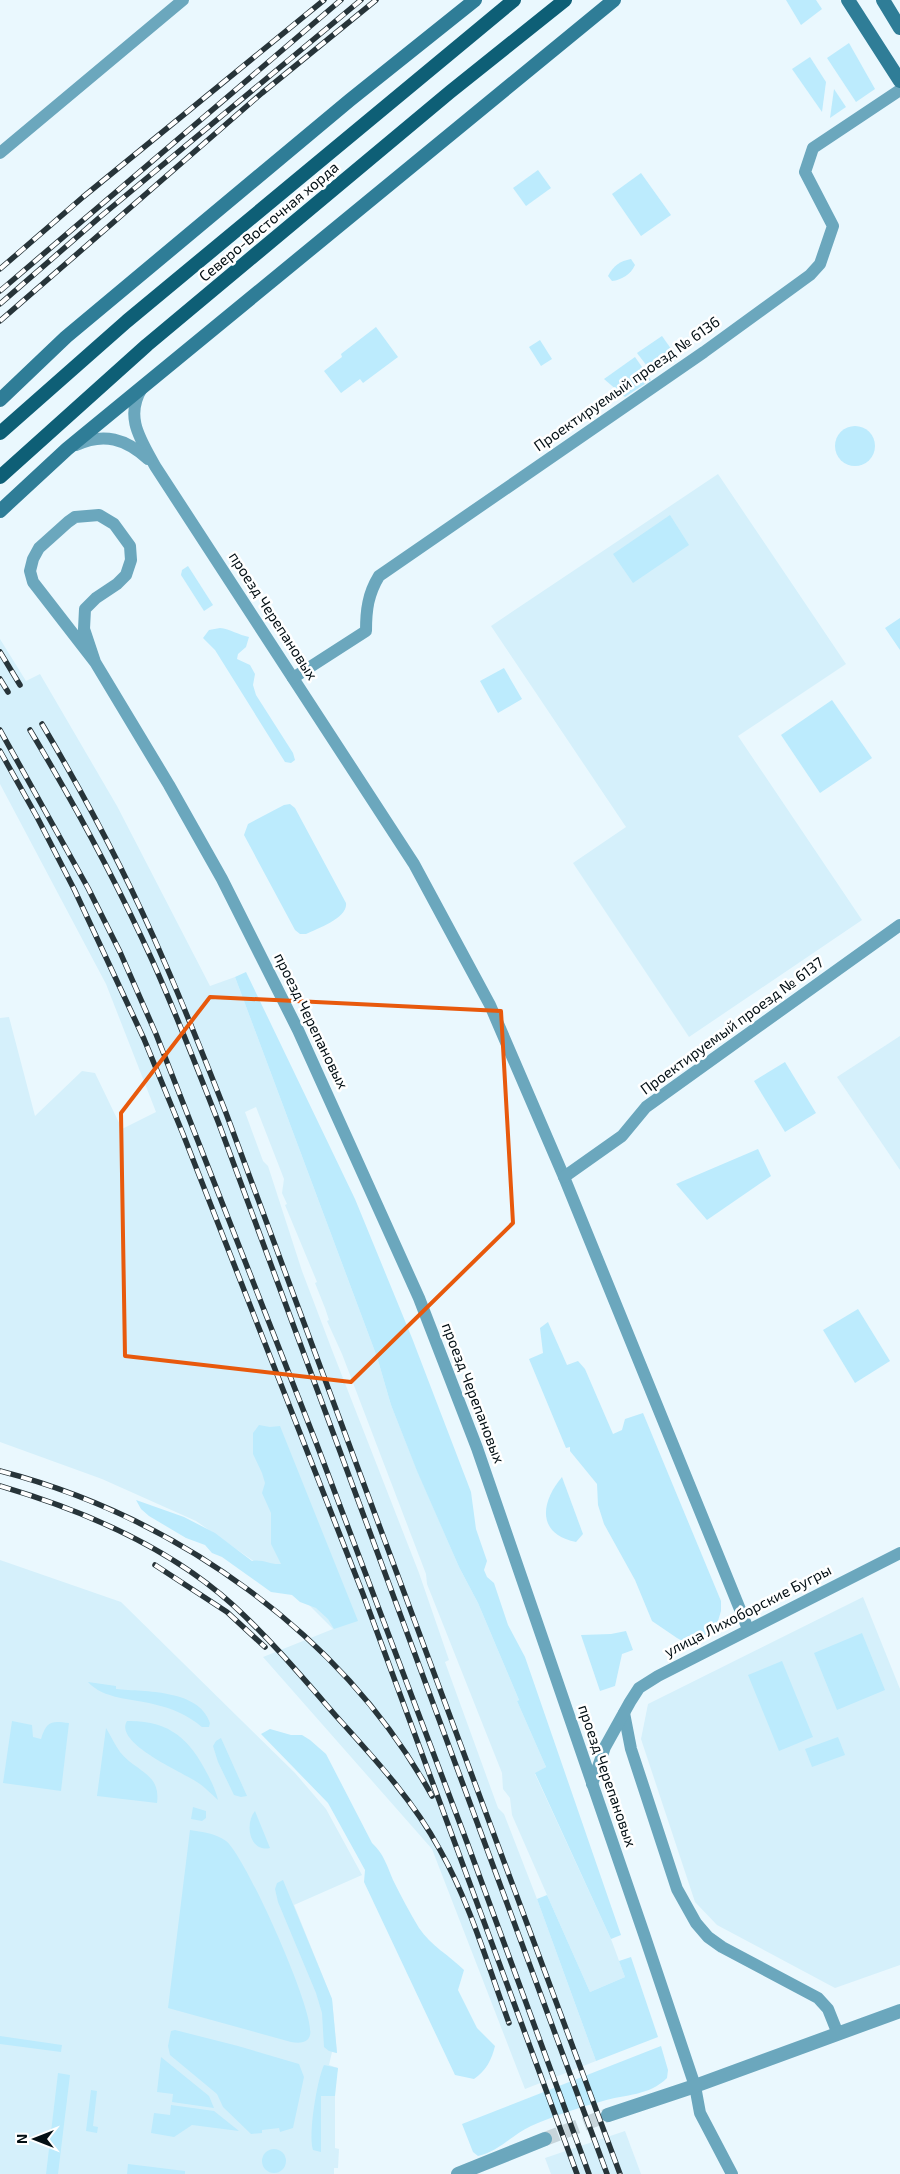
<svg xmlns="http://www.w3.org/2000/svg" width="900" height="2174" font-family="'Exo 2',sans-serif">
<rect width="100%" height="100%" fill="#eaf8fe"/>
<g fill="#d5f0fb">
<path d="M 718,474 L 846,664 L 738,736 L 862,920 L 689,1037 L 573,863 L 626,827 L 491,626 Z"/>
<path d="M 0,639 L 26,681 L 40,674 L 117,806 L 210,986 L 235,977 L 377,1357 L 391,1405 L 417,1470 L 459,1567 L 478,1603 L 519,1700 L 517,1701 L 546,1767 L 535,1774 L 611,1939 L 625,1977 L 590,1992 L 547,1895 L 512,1815 L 510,1798 L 503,1789 L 502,1773 L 427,1584 L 426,1574 L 342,1354 L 327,1321 L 329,1320 L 325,1308 L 315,1283 L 317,1282 L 285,1205 L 287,1204 L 282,1193 L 284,1179 L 256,1107 L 245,1112 L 263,1161 L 268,1166 L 302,1271 L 332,1350 L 419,1573 L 449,1660 L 445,1662 L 498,1808 L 504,1814 L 537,1899 L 596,2061 L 525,2089 L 432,1849 L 263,1657 L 333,1629 L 291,1587 L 196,1521 L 102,1479 L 0,1442 L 0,1018 L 9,1017 L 35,1116 L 82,1071 L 95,1073 L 122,1129 L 156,1112 L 106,984 L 0,784 Z"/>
<path d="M 900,1036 L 900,1170 L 837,1077 Z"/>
<path d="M 0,1560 L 121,1602 L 295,1773 L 326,1809 L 362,1875 L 294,1905 L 332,1999 L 337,2053 L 332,2052 L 329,2065 L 338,2068 L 335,2082 L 335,2148 L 339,2149 L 338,2168 L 334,2168 L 334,2174 L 0,2174 Z"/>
<path d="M 863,1597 L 900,1689 L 900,1965 L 835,1988 L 717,1925 L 695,1902 L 641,1739 L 648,1704 Z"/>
<path d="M 625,2131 L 641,2174 L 551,2174 L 545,2158 Z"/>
</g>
<g fill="#bcebfd">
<path d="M 786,0 L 816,0 L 822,9 L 801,25 Z"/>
<path d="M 849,43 L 875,89 L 856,102 L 827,58 Z"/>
<path d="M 810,57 L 826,82 L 822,112 L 792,69 Z"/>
<path d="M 834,89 L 846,107 L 830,118 Z"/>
<path d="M 538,170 L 551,188 L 526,206 L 513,188 Z"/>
<path d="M 641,173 L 671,215 L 641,236 L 612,194 Z"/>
<path d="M 631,259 L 635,265 C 631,274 622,280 612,281 L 608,276 C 613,266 620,261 631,259 Z"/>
<path d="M 376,327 L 398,357 L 363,383 L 360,379 L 341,393 L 324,371 L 342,357 L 341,354 Z"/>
<path d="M 662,336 L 674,353 L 650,370 L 637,353 Z"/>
<path d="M 540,340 L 552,359 L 541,366 L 529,347 Z"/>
<path d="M 635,357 L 651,380 L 625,397 L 604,379 Z"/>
<circle cx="855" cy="446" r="20"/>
<path d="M 670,515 L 689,545 L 633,583 L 613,554 Z"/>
<path d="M 188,566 L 213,605 L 204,611 L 181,575 L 182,570 Z"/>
<path d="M 900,618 L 900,650 L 885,628 Z"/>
<path d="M 220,628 C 230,629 239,635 249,637 L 246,647 L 238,654 L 237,659 L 250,665 L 255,674 L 253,685 L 256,695 L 293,753 L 295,760 L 291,763 L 285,762 L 215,650 L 203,638 L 209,630 Z"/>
<path d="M 504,668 L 522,699 L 498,713 L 480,681 Z"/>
<path d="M 832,700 L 872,758 L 820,793 L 781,735 Z"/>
<path d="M 290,804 L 295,808 L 346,903 C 348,918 318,928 306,934 L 300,934 L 295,930 L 244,835 L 248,824 L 284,805 Z"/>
<path d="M 246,972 L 355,1199 L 412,1338 L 471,1492 L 476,1529 L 487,1561 L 484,1570 L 487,1577 L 494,1583 L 508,1625 L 525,1657 L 621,1935 L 611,1939 L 535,1773 L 546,1767 L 517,1701 L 519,1700 L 478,1603 L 459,1567 L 417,1471 L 391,1405 L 377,1357 L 235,977 Z"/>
<path d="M 785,1062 L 816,1113 L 785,1132 L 754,1081 Z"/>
<path d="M 758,1149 L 771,1176 L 707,1220 L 676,1184 Z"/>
<path d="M 858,1309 L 890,1361 L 855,1383 L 823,1330 Z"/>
<path d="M 548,1322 L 567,1365 L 578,1361 L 585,1369 L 613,1434 L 622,1430 L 625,1419 L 643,1413 L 721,1601 L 721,1611 L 715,1631 L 686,1643 L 677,1638 L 652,1621 L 635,1580 L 604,1524 L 598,1505 L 597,1484 L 570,1451 L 570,1447 L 566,1448 L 529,1359 L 543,1353 L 540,1328 Z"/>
<path d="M 259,1425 L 270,1427 L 280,1426 L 358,1621 L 334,1629 L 328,1619 L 316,1608 L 300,1602 L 292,1595 L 271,1592 L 222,1557 L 212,1553 L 205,1545 L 186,1538 L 149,1516 L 141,1509 L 136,1500 L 184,1517 L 215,1533 L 252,1561 C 263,1559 270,1565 281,1564 L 271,1544 L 271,1513 L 262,1493 L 265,1483 L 262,1473 L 253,1454 L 253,1433 Z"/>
<path d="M 562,1477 L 583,1534 L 576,1542 C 537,1534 540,1503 562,1477 Z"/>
<path d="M 626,1631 L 633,1650 L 622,1654 L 615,1686 L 600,1691 L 581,1635 L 611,1634 Z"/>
<path d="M 862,1633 L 885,1690 L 837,1710 L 814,1653 Z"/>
<path d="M 782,1661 L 813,1737 L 779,1751 L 748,1675 Z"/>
<path d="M 88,1682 L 116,1686 L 116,1689 C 145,1692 199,1689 210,1723 L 209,1727 L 202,1727 C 188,1715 171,1708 153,1704 C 133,1699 103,1699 88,1682 Z"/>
<path d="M 12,1721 L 32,1725 L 33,1737 L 41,1739 C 47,1720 52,1721 69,1723 L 61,1791 L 3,1783 Z"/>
<path d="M 127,1721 C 169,1720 190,1739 208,1775 C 212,1783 216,1791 218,1800 C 211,1794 205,1787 197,1782 C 184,1773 113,1743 127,1721 Z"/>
<path d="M 106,1728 C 111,1736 115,1745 120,1752 C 136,1772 161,1773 157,1803 L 97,1796 Z"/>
<path d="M 270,1729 L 291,1735 L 302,1735 L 310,1740 L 326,1754 L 372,1843 C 384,1854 387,1866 393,1880 C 401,1896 410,1913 419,1928 C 431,1946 449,1955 464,1970 L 458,1990 L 477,2028 L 495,2046 C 492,2059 486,2071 474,2079 L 455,2075 L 364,1882 L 365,1870 L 328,1803 L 261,1734 Z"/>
<path d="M 838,1737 L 845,1755 L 812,1767 L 805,1749 Z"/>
<path d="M 221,1738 L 247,1796 L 241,1797 L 234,1795 L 218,1762 L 213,1746 L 216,1741 Z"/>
<path d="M 193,1807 L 206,1811 L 206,1818 L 202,1821 L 191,1819 Z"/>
<path d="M 255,1811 L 270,1848 C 250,1853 244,1824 255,1811 Z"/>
<path d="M 190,1830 C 202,1832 215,1833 226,1841 C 245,1855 316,2013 310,2035 C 308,2044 298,2043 291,2042 L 168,2008 Z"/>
<path d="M 283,1880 L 332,1999 L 337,2053 L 329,2051 L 324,2047 L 322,2013 L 316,1993 L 278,1902 L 275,1889 L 277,1883 Z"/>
<path d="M 547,1895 L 590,1992 L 625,1977 L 619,1961 L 631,1957 L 658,2037 L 596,2061 L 537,1899 Z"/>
<path d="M 175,2030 L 238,2046 L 299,2064 L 304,2077 L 293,2128 L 280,2132 L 279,2128 L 262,2130 L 262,2133 L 251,2134 L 223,2107 L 217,2094 L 170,2055 L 168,2046 L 171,2031 Z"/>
<path d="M 0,2036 L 62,2045 L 61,2052 L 0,2044 Z"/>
<path d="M 661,2046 L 668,2070 L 667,2078 C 649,2096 626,2094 603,2101 C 580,2107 554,2116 531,2126 C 512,2135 499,2151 478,2156 L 473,2152 L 462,2124 Z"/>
<path d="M 161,2057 L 209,2096 L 214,2108 L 172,2102 L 173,2094 L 157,2092 Z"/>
<path d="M 324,2065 L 338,2068 L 335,2096 L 321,2096 L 321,2152 L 313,2150 C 308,2134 317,2080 324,2065 Z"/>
<path d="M 58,2073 L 70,2075 L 58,2174 L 46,2174 Z"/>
<path d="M 91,2090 L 97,2091 L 93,2126 L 98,2127 L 97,2133 L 86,2131 Z"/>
<path d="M 171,2105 L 214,2111 L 239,2131 L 192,2125 L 174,2137 L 151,2133 L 154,2113 L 170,2115 Z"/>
<circle cx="274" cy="2161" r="12"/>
<path d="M 128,2164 L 185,2171 L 185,2174 L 127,2174 Z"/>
</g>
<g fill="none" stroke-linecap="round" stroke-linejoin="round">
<path stroke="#c7d5db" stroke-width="14" stroke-dasharray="14 7" stroke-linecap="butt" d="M 545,2139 L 608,2115"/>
<g stroke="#6ba7bd" stroke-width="12">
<path d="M 0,153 L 183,0"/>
<path d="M 142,388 C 124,417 141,440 155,466 L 414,864 L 490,1005 L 564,1177 L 748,1629"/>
<path d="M 76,445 C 104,432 126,439 148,459"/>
<path d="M 95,662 L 84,629 L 85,609 L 96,598 L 117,584 L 126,575 L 131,560 L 130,546 L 114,524 L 99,515 L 75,517 L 68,522 L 39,548 L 33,559 L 30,571 L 33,582 L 95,662 L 169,785 L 222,879 L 298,1030 L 419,1298 L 477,1448 L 644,1934 L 695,2086 L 700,2113 L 732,2174"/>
<path d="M 293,678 L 366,631 C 366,610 368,594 379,576 L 704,352 L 810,275 L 820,264 L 833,226 L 805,172 L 813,148 L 900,90"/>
<path d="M 564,1177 L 622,1136 L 646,1107 L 900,925"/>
<path d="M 624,1713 L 631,1749 L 677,1889 L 696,1923 L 708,1937 L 722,1947 L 818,1998 L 828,2009 L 838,2034"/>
<path d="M 592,1784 L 605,1747 L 630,1702 L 639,1688 L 658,1676 L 900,1553"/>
</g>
<g stroke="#6ba7bd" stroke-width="14">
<path d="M 608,2115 L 695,2086 L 900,2011"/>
<path d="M 458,2174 L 545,2139"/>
</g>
<g stroke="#2f7d97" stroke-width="14">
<path d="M 848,0 L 900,81"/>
<path d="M 883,0 L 900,28"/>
<path d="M 0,400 L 66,337 L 350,100 L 475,0"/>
<path d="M 0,511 L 67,449 L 614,0"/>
</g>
<g stroke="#0e5f76" stroke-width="14">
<path d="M 0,433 L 127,321 L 514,0"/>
<path d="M 0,477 L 147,345 L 450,92 L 565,0"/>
</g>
<defs>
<g id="rail">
<path d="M 0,269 L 83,197 L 324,0"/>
<path d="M 0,291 L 341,0"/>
<path d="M 0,304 L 100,217 L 361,0"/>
<path d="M 0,321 L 262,93 L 376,0"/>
<path d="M 0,652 L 20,685"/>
<path d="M 0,679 L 8,692"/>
<path d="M 42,724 C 87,800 129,879 164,961 C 186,1011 206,1062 226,1113 L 620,2174"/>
<path d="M 0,730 L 88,888 L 120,952 L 156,1034 L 317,1445 L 468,1845 L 589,2174"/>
<path d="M 30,730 C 75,805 117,883 153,962 C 177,1016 198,1070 219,1124 L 607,2174"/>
<path d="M 0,751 L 37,817 L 74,889 L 144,1039 L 183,1134 L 363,1594 L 577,2174"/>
<path d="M 0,1471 C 177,1517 343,1635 432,1796"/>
<path d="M 0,1486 C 82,1510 169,1547 233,1605 C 270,1639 303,1678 336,1716 C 374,1758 413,1800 440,1850 C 470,1903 488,1966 509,2023"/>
<path d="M 155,1565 L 227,1612 L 265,1647"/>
</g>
</defs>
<use href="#rail" stroke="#273439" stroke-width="5.5"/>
<use href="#rail" stroke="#fff" stroke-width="4" stroke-dasharray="11" stroke-linecap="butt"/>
</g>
<path fill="none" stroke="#e8590c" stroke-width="4" stroke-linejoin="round" d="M 210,997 L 501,1011 L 513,1223 L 351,1382 L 125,1356 L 121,1113 Z"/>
<g text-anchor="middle" stroke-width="5" stroke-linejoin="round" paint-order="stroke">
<g font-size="15" fill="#030f14" stroke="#fff">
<text transform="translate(269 222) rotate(-40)" y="5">Северо-Восточная хорда</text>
<text transform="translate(627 384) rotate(-35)" y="5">Проектируемый проезд № 6136</text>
<text transform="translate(273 616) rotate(57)" y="5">проезд Черепановых</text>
<text transform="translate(311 1021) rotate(64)" y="5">проезд Черепановых</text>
<text transform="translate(732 1026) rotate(-36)" y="5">Проектируемый проезд № 6137</text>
<text transform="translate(473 1393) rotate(69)" y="5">проезд Черепановых</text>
<text transform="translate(748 1611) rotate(-27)" y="5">улица Лихоборские Бугры</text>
<text transform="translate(607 1776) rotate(71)" y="5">проезд Черепановых</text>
</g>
</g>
<g transform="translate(35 2139) rotate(270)" stroke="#ffffff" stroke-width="4" paint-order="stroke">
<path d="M0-4L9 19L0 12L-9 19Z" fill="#030f14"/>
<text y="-8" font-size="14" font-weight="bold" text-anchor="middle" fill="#030f14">N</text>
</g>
</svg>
